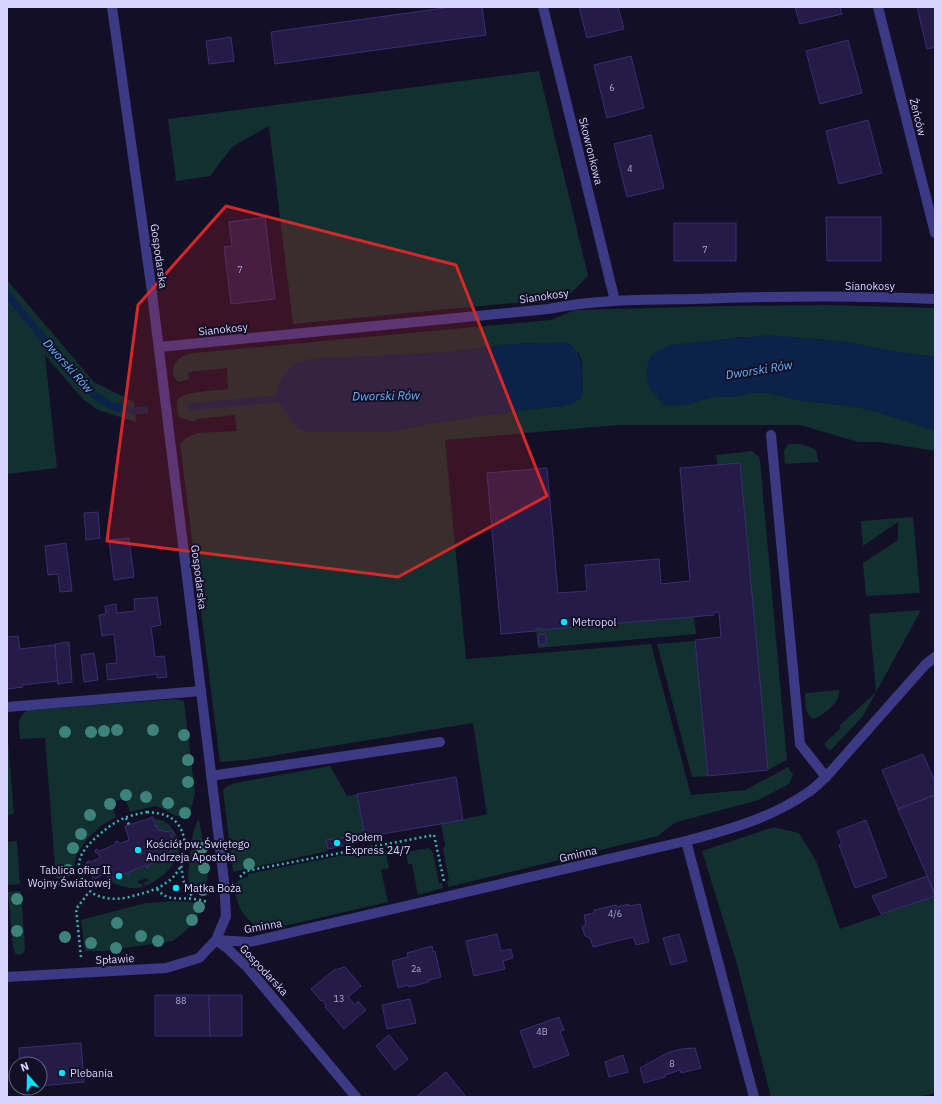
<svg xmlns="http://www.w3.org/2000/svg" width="942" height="1104" font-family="'IBM Plex Sans',sans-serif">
<rect width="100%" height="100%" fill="#130f26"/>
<g fill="#12302f" fill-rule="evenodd">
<path d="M 539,71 L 588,276 L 566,298 L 293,324 L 269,126 L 232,147 L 210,176 L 176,181 L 168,119 Z"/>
<path d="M 7,280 L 94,382 L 134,402 L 136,422 L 98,410 L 83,399 L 45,355 L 57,468 L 7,474 Z"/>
<path d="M 828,305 L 935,308 L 935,357 L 892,351 L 846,342 L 806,338 L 741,337 L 701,343 L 649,388 L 664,405 L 717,396 L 734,397 L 749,393 L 769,393 L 802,401 L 853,406 L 881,413 L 932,429 L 935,431 L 935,451 L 880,442 L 858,442 L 800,425 L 619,425 L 445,440 L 466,659 L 651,644 L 691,795 L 745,790 L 788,767 L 793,775 L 789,784 L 758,800 L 674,823 L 658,836 L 448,887 L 447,881 L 449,881 L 443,850 L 445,844 L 441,824 L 487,814 L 473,723 L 246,760 L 220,762 L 180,444 L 186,438 L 197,433 L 237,431 L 235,415 L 197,419 L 194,422 L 179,417 C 178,412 175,404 179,398 C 183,392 219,390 228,389 L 227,368 L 188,372 L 189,379 L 179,382 C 170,376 171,365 180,358 C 184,355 190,354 195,353 L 551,320 L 575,310 L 723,306 ZM 533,343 L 579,353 L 582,362 L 583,393 L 581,397 L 563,406 L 532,409 L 439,422 L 385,432 L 308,432 L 296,427 L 295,364 L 311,359 C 363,357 415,355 466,350 C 489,348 510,344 533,343 Z"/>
<path d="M 788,444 L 801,444 L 815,449 L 816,451 L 819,462 L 785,464 L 784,451 Z"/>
<path d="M 752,451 L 759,457 L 760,461 L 787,760 L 768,770 L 740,463 L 717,465 L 716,455 Z"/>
<path d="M 913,517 L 920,593 L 866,596 L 863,563 L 898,540 L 898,522 L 863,546 L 861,521 Z"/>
<path d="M 921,610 L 863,716 L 830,751 L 824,744 L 841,728 L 839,726 L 876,692 L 869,614 Z"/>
<path d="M 694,616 L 696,634 L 538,648 L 536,629 L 541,628 L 541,630 Z"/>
<path d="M 695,641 L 708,776 L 692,777 L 657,644 Z"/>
<path d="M 839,690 C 839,694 839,697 837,700 C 834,706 819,718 813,719 C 804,714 806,702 805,693 Z"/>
<path d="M 176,699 L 184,701 L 195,793 L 189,816 L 176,816 L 161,808 L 155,806 L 130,812 L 125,798 L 111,803 L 116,817 L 101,826 L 87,839 L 77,854 L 72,871 L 69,875 L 60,879 L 56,878 L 45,738 L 20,739 C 19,728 16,716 28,710 Z"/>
<path d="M 7,729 L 14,814 L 7,815 Z"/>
<path d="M 330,766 L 347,796 L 357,794 L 364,834 L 360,835 L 360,838 L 353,847 L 348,847 L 346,837 L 326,840 L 328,851 L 233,872 L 223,790 L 228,786 L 235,783 Z"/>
<path d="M 153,819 C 163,819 169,823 174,831 C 190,854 165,878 145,886 L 144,882 L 148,881 L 147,878 L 138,881 L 139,884 L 142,883 L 143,887 C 131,890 120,886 109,881 L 110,879 L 127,873 L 128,875 L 130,875 L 129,872 L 146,865 L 147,868 L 149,867 L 148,865 L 165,858 L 166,860 L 168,859 L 167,856 L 173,848 L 176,848 L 176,845 L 174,844 L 171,835 L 173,833 L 158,830 L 157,826 L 156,827 Z"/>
<path d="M 199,819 L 208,876 L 203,896 C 185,893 187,873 190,859 C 192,845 191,831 199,819 Z"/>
<path d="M 774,827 L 799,833 L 816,861 L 840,929 L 935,896 L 935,1093 L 917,1097 L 771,1097 L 737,964 L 702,851 Z"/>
<path d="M 17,841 L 20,884 L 8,885 L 7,842 Z"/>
<path d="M 385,847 L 389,868 L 381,870 L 388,902 L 271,929 C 252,928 239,914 236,895 C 235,891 234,886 237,882 C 240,879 244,878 248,877 L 248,874 Z"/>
<path d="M 429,848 L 433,853 L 439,883 L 442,883 L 443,888 L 418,895 L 412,864 L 408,864 L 406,852 Z"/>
<path d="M 21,891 L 25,949 L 23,954 L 18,955 L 15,953 L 13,947 L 8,892 Z"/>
<path d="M 176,901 L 202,903 L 196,922 L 173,941 L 103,951 L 85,951 L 81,920 L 145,903 Z"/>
</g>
<g fill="#0c2248">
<path d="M 770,335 L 846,342 L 892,351 L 935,357 L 935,431 L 881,413 L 853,406 L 802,401 L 769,393 L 749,393 L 734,397 L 717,396 L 690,404 L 675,406 L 664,405 L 649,388 L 646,371 L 650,356 L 669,345 Z"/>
<path d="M 567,342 C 585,354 582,373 583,393 L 581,397 L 576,402 L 563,406 L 532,409 L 439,422 L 385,432 L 308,432 L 296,427 L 276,398 C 275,387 286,369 295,364 C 300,362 306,361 311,359 L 418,354 L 466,350 L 514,344 Z"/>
</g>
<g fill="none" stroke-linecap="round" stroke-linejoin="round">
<g stroke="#0c2248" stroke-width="7">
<path d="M 7,294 L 78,380 L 94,395 L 112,406 L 133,411 L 145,410"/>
<path d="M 190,407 L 285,398"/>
</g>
</g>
<g fill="#241b47" stroke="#3b2d73">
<path d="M 451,7 L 482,7 L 486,35 L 275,64 L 271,32 Z"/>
<path d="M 579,7 L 618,7 L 624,29 L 587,38 Z"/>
<path d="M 795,7 L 840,7 L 842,14 L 800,24 Z"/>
<path d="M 917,7 L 935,7 L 935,47 L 927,49 Z"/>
<path d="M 231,37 L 234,61 L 209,64 L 206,41 Z"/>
<path d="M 848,40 L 862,93 L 820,104 L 806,51 Z"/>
<path d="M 631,56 L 644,108 L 607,118 L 594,65 Z"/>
<path d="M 868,120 L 882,173 L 839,184 L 826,131 Z"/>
<path d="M 651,135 L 664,188 L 627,197 L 614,144 Z"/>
<path d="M 265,217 L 275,299 L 231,304 L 224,247 L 232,246 L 229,222 Z"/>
<path d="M 826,217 L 881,217 L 881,261 L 827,261 Z"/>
<rect x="674" y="223" width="62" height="38"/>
<path d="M 740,463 L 768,770 L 708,776 L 695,640 L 721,637 L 719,612 L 714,612 L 714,615 L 541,630 L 541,628 L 536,629 L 536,631 L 501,634 L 487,473 L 547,468 L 558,593 L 587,591 L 585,565 L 659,559 L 661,584 L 690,581 L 680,468 Z"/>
<path d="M 98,512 L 100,538 L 86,540 L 84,513 Z"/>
<path d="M 129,538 L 134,577 L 114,580 L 109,540 Z"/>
<path d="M 66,543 L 72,591 L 60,592 L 58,574 L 48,575 L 45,546 Z"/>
<path d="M 157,597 L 161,625 L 151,627 L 155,657 L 164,656 L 167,677 L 157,678 L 157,674 L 108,680 L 106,664 L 117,663 L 114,634 L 102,636 L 99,615 L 106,614 L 105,606 L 116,604 L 117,613 L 135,611 L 134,599 Z"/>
<path d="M 546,634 L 546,644 L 539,645 L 538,635 Z"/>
<path d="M 18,636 L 20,649 L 54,645 L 55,644 L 58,684 L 57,681 L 22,685 L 23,687 L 7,689 L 7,637 Z"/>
<path d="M 69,642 L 72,682 L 58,684 L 55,644 Z"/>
<path d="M 94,653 L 98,680 L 84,682 L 81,655 Z"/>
<path d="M 923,754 L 935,782 L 935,795 L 898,809 L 882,770 Z"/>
<path d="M 456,777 L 463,820 L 365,837 L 357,794 Z"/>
<path d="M 935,795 L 935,894 L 898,809 Z"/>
<path d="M 151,817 L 153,817 L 156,827 L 157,826 L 158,830 L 169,832 L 171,830 L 174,833 L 171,835 L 174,844 L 176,845 L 176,848 L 173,848 L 167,856 L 168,859 L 166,861 L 165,858 L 148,865 L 149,867 L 147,868 L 146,865 L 129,872 L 130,875 L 128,875 L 127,873 L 110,879 L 109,883 L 106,882 L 108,878 L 106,873 L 96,878 L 95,880 L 92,879 L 93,876 L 89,865 L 86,863 L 88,861 L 90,862 L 100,858 L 98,853 L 95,852 L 96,849 L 100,851 L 116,844 L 115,842 L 118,841 L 119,844 L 129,840 L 125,826 L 151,818 Z"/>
<path d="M 866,820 L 887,877 L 855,888 L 839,845 L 842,844 L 837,831 Z"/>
<path d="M 346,837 L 348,845 L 328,849 L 326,840 Z"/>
<path d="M 927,876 L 935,896 L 881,914 L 872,896 Z"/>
<path d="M 628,904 L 629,906 L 640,904 L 649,942 L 636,945 L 633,937 L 593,947 L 590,938 L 585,936 L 582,927 L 586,924 L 584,915 L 594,913 L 594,910 L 616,905 L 617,907 Z"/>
<path d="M 497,934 L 501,951 L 511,949 L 513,958 L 503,961 L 505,969 L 474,976 L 466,941 Z"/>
<path d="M 679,934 L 687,961 L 671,965 L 663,938 Z"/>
<path d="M 432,946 L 433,952 L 435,951 L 441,977 L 429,980 L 429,982 L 409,987 L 408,985 L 398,988 L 392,961 L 408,957 L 407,953 Z"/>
<path d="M 345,967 L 361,986 L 348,997 L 355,1005 L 358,1001 L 366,1010 L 344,1029 L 325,1007 L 326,1005 L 322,1000 L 321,1001 L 311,989 L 334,970 Z"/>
<path d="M 155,995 L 209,995 L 210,1036 L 155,1036 Z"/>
<path d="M 209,995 L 242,995 L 242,1036 L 210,1036 Z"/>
<path d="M 410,999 L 416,1023 L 387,1029 L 382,1005 Z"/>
<path d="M 559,1017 L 564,1030 L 560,1031 L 569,1055 L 534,1068 L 520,1031 Z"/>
<path d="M 389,1035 L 408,1059 L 395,1070 L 376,1046 Z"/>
<path d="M 81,1043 L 84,1082 L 40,1086 L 40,1064 L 20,1064 L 19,1048 Z"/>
<path d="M 695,1048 L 701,1068 L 681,1073 L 680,1070 L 665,1075 L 665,1077 L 644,1083 L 640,1068 L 667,1053 L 681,1049 Z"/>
<path d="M 623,1055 L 628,1072 L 609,1077 L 605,1062 Z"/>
<path d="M 446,1072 L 466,1097 L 416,1097 Z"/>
</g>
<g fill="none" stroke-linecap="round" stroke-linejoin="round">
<g stroke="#2fb8b0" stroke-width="2.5" stroke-dasharray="2 3" stroke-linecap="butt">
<path d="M 147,812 C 158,813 169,814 177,823 C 190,839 186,866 171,879 C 161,888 149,892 136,895 C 127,898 116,900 106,898 C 95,896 86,891 82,879 C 79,873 78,865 80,859 C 83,846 107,827 118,821 C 127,816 137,814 147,812 Z"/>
<path d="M 126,818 L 129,825"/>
<path d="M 181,866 L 184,883 L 193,898"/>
<path d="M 80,874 L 91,870"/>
<path d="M 240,877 L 246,871 L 434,835 L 444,881"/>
<path d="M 29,888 L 82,882"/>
<path d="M 157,889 C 168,902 178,897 193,899 C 198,899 203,901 208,902"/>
<path d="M 81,957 L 76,909 L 89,892"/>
</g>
<g stroke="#3d3a85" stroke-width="10">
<path d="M 543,7 L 615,301"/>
<path d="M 878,7 L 935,233"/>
<path d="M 159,347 L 548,309 C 597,299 646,300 696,299 C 775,296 856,295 935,299"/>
<path d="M 771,435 L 800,744 L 826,777"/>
<path d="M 7,707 L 201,691"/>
<path d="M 211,776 L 440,742"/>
<path d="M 686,841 L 754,1097"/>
<path d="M 216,940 L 250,942 L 686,841 C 728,830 771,818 807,793 C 814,789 820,782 826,777 L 925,665 L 935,657"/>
<path d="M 216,940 L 227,948 L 248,968 L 356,1097"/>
<path d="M 7,977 L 166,968 L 199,958 L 216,940 L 226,916 L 224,881 L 201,691 L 151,285 L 112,7"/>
</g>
</g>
<g fill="#3d827b">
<circle cx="117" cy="730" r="6"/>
<circle cx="153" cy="730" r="6"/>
<circle cx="104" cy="731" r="6"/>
<circle cx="65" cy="732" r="6"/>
<circle cx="91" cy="732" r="6"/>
<circle cx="184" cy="735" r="6"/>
<circle cx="188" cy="760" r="6"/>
<circle cx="188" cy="782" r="6"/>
<circle cx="126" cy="795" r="6"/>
<circle cx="146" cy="797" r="6"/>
<circle cx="168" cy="803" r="6"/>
<circle cx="110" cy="804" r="6"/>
<circle cx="185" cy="813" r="6"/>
<circle cx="90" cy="815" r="6"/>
<circle cx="81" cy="834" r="6"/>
<circle cx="73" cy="848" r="6"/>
<circle cx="202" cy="848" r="6"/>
<circle cx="249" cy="864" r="6"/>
<circle cx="204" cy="868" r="6"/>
<circle cx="68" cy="870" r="6"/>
<circle cx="203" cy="890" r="6"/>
<circle cx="17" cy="899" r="6"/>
<circle cx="199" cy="907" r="6"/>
<circle cx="192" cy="920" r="6"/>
<circle cx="117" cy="923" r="6"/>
<circle cx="17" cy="931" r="6"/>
<circle cx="141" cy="936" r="6"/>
<circle cx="65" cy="937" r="6"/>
<circle cx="158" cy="941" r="6"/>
<circle cx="91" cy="943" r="6"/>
<circle cx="116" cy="948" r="6"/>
</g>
<path fill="#d62828" fill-opacity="0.2" stroke="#d62828" stroke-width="3" stroke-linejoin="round" d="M 226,206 L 456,265 L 547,496 L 398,577 L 107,541 L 138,305 Z"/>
<g fill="#00e5ff" stroke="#130f26" stroke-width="1.5">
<circle cx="564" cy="622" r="4"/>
<circle cx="337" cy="843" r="4"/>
<circle cx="138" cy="850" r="4"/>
<circle cx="119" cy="876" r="4"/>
<circle cx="176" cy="888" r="4"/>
<circle cx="62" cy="1073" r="4"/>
</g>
<g text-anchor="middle" stroke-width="4" stroke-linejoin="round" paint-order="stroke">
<g font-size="9" fill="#aca6d1">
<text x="612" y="91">6</text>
<text x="630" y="172">4</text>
<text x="705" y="253">7</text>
<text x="240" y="273">7</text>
<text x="615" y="917">4/6</text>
<text x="416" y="972">2a</text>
<text x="339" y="1002">13</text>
<text x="181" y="1004">88</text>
<text x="542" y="1035">4B</text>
<text x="672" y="1067">8</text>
</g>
<g font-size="11" fill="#d9d4ff" stroke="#130f26">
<text transform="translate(918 117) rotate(76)" y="4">Żeńców</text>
<text transform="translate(591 151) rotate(76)" y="4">Skowronkowa</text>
<text transform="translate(159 256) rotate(82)" y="4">Gospodarska</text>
<text x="870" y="290">Sianokosy</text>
<text transform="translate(544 296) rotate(-8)" y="4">Sianokosy</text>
<text transform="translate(223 329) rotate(-6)" y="4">Sianokosy</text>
<text transform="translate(199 577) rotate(83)" y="4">Gospodarska</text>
<text transform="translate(578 854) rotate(-13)" y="4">Gminna</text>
<text transform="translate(263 926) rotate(-10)" y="4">Gminna</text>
<text transform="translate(115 959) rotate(-3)" y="4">Spławie</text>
<text transform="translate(264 970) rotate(47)" y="4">Gospodarska</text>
</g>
<g font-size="11" fill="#d9d4ff" stroke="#130f26" text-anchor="start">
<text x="572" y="626">Metropol</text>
<text x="345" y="841">Społem<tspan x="345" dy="13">Express 24/7</tspan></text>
<text x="146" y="848">Kościół pw. Świętego<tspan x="146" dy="13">Andrzeja Apostoła</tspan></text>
<text x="111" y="874" text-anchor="end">Tablica ofiar II<tspan x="111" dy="13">Wojny Światowej</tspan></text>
<text x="184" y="892">Matka Boża</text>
<text x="70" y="1077">Plebania</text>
</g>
<g font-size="12" font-style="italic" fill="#62b6ff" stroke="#130f26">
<text transform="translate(68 366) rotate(48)" y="4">Dworski Rów</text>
<text transform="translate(759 370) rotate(-9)" y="4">Dworski Rów</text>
<text transform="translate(386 396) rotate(-1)" y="4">Dworski Rów</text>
</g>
</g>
<rect width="942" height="1104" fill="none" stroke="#d9d4ff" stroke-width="16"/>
<g transform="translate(28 1076) rotate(340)"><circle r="19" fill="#130f26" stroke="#625e7d"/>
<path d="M0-3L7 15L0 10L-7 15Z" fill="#00e5ff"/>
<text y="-6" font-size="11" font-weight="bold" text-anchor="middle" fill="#d9d4ff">N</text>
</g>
</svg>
